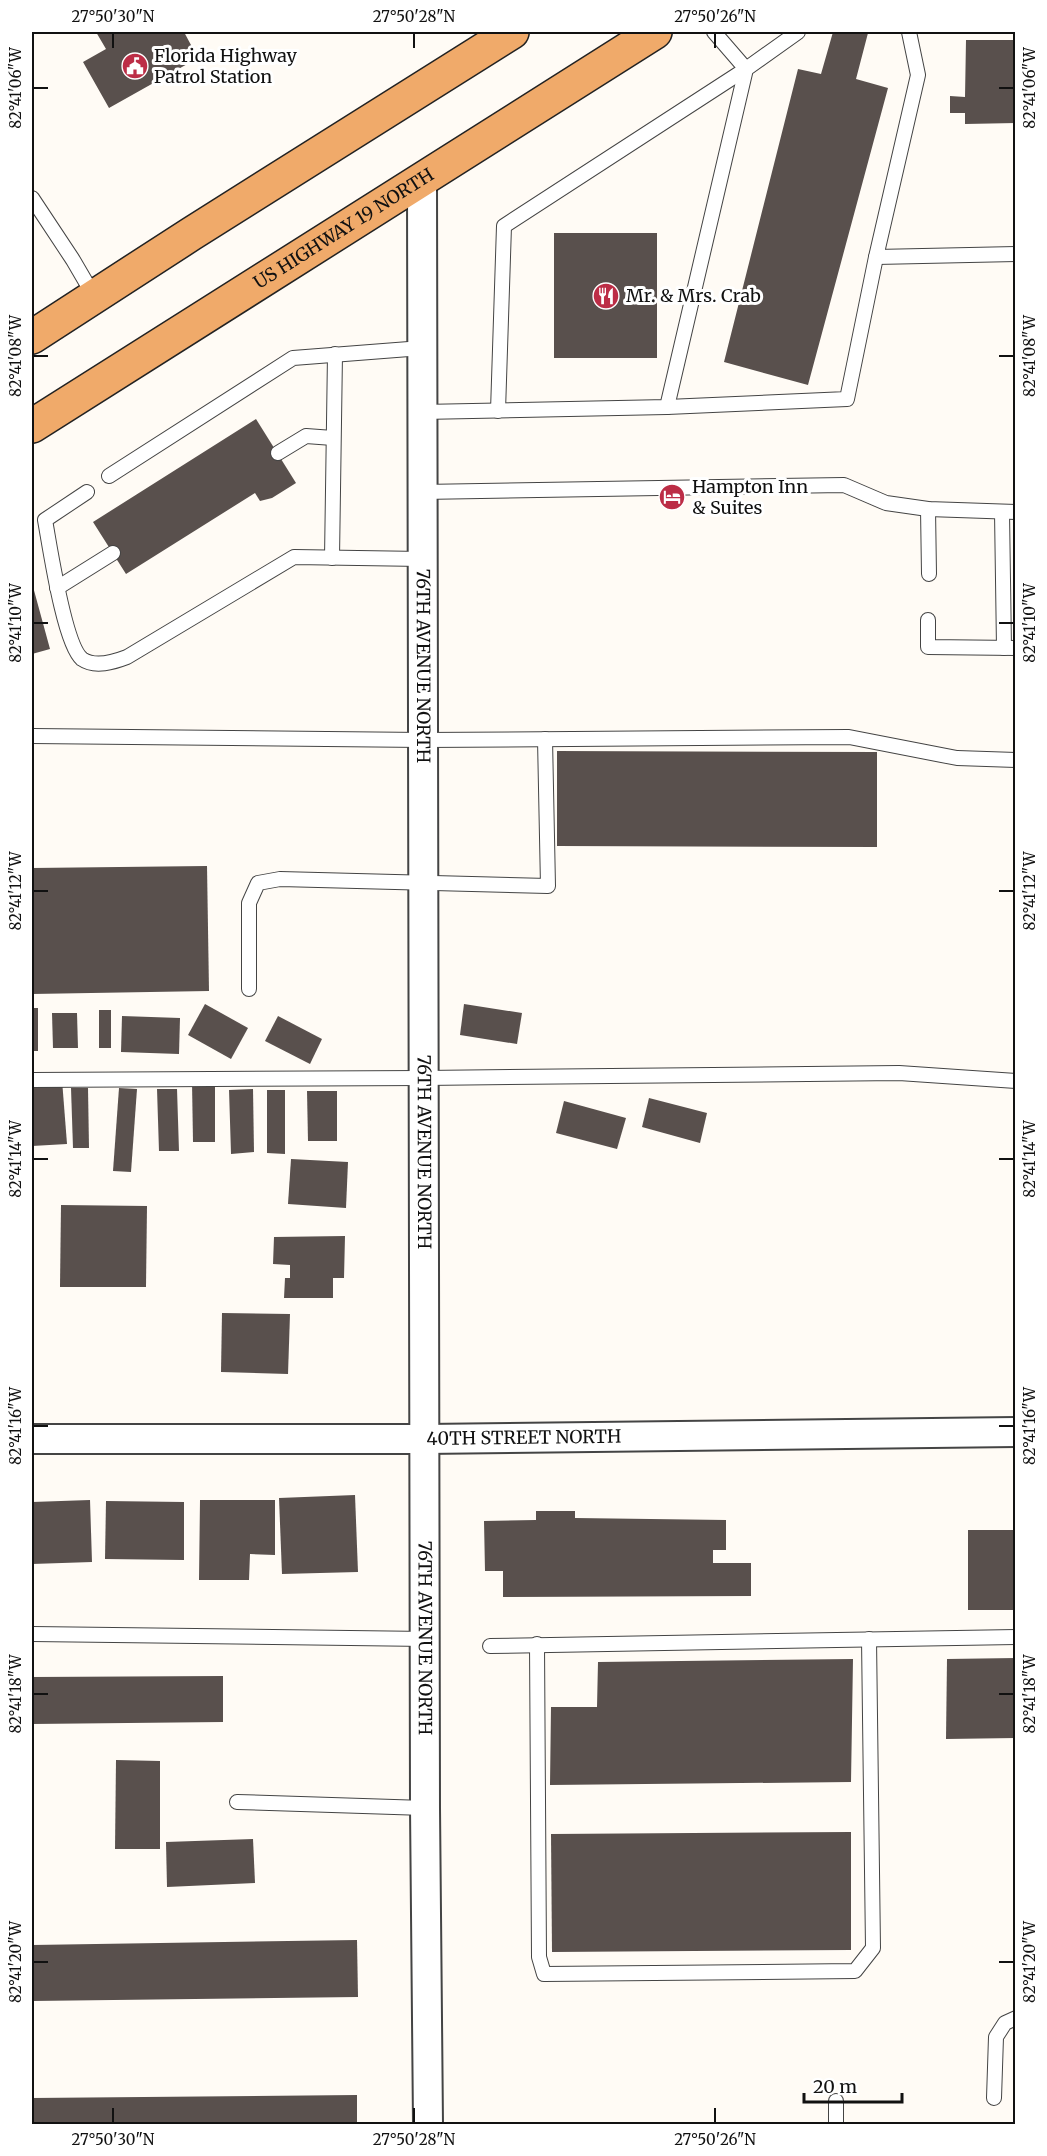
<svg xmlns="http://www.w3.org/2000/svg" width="1047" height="2156" font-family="Merriweather,serif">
<rect width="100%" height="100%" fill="#fffbf5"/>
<g fill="#59504d">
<path d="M 96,32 L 184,32 L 198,58 L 109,108 L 83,62 L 106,49 Z"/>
<path d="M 833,32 L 868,33 L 856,79 L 888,88 L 808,385 L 724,362 L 798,69 L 821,74 Z"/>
<path d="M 966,40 L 1016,40 L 1016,123 L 965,124 L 965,113 L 950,113 L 950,96 L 965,97 Z"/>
<rect x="554" y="233" width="103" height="125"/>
<path d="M 256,419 L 296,483 L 272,498 L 260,501 L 255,493 L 126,574 L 93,522 Z"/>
<path d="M 32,583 L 50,649 L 32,654 Z"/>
<path d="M 557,751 L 877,752 L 877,847 L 557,846 Z"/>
<path d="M 207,866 L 209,991 L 32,994 L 32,868 Z"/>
<path d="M 205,1004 L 248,1028 L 231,1059 L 188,1035 Z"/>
<path d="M 464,1004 L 522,1013 L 517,1044 L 460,1035 Z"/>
<rect x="32" y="1008" width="6" height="43"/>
<rect x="99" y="1010" width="12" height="38"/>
<path d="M 52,1013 L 77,1013 L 78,1048 L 53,1048 Z"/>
<path d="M 122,1016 L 180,1018 L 179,1054 L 121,1052 Z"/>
<path d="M 278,1016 L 322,1039 L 310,1064 L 265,1041 Z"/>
<path d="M 62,1080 L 67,1144 L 32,1146 L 32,1082 Z"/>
<path d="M 192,1082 L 215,1082 L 215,1142 L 193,1142 Z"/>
<path d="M 71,1088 L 88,1088 L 89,1148 L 73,1148 Z"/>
<path d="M 119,1088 L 137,1089 L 131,1172 L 113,1171 Z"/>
<path d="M 157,1089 L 177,1089 L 179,1151 L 159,1151 Z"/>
<path d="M 253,1089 L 254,1152 L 231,1154 L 229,1090 Z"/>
<path d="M 267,1090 L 285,1090 L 285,1154 L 267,1153 Z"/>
<path d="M 307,1091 L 337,1091 L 337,1141 L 308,1141 Z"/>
<path d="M 649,1098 L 707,1113 L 700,1143 L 642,1127 Z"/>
<path d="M 564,1101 L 626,1118 L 617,1149 L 556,1133 Z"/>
<path d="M 291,1159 L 348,1162 L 346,1208 L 288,1204 Z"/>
<path d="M 61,1205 L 147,1206 L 146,1287 L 60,1287 Z"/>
<path d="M 345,1236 L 344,1278 L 333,1278 L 333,1298 L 284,1298 L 285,1278 L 290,1278 L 290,1265 L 273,1264 L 274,1237 Z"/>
<path d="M 222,1313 L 290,1314 L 288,1374 L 221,1372 Z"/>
<path d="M 355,1495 L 358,1572 L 282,1574 L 279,1498 Z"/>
<path d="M 90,1500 L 92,1562 L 32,1564 L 32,1502 Z"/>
<path d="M 200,1500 L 275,1500 L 275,1555 L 250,1554 L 249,1580 L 199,1580 Z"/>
<path d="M 106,1501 L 184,1502 L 184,1560 L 105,1559 Z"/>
<path d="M 536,1511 L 575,1511 L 575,1518 L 726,1520 L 726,1550 L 713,1550 L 713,1563 L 751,1563 L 751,1596 L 503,1597 L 503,1571 L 485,1571 L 484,1521 L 536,1520 Z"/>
<rect x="968" y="1530" width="48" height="80"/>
<path d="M 1016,1658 L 1016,1738 L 946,1739 L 947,1659 Z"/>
<path d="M 853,1659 L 851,1782 L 550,1785 L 551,1707 L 597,1707 L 598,1662 Z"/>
<path d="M 223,1676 L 223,1722 L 32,1724 L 32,1677 Z"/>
<path d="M 116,1760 L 160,1761 L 160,1849 L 115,1849 Z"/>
<path d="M 851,1832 L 851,1950 L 552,1952 L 551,1834 Z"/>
<path d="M 253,1839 L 255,1883 L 167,1887 L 166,1842 Z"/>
<path d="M 357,1940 L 358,1997 L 32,2001 L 32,1945 Z"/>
<path d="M 357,2095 L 357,2124 L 32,2124 L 32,2098 Z"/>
</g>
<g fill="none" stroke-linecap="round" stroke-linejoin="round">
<defs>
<g id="service">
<path d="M 909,32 L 918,75 L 876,257 L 1016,254"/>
<path d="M 32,198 L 73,260 L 94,296"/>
<path d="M 667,407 L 847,399 L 876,257"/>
<path d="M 498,411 L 504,226 L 746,69 L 714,32"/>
<path d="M 422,412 L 667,407 L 746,69 L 798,32"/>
<path d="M 278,453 L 306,436 L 333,438"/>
<path d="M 109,476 L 293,358 L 422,348"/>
<path d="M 87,492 L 45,520 C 50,547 64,644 82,659 C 95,668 114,662 127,657 L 294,557 L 422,559"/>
<path d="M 422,492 L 844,485 L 886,503 L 928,509 L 1016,512"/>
<path d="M 928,509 L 929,574"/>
<path d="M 1002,512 L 1004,648"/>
<path d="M 332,558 L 335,354"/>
<path d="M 57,588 L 113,553"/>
<path d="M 928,620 L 928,647 L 1016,648"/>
<path d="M 32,736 L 423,740 L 849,737 L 957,758 L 1016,760"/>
<path d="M 249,989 L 249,903 L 258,883 L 280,879 L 548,886 L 545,739"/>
<path d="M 32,1080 L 424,1078 L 899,1073 L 1016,1081"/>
<path d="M 32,1634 L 427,1639"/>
<path d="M 537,1644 L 539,1957 L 544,1974 L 855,1971 L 873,1948 L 869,1639"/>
<path d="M 490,1646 L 1016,1637"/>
<path d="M 237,1802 L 425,1808"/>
<path d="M 994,2098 L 996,2037 L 1005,2023 L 1016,2018"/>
<path d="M 836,2124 L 836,2101"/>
</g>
<g id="minor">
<path id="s1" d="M 422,180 L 425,1808 L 428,2124"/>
<path id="s2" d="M 32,1439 L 425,1439 L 1016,1432"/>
</g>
<g id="trunk">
<path d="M 32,337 L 191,234 L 512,32"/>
<path id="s3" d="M 32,426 L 655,32"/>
</g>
</defs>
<use href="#service" stroke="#444" stroke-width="16"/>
<use href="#minor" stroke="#444" stroke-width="32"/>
<use href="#trunk" stroke="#222" stroke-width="36"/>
<use href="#service" stroke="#fff" stroke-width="14"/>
<use href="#minor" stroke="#fff" stroke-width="28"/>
<use href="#trunk" stroke="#f0aa6a" stroke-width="33"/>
</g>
<path fill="none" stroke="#111" stroke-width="2" d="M 113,33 L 113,48M 414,33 L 414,48M 715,33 L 715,48M 33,88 L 48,88M 999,88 L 1014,88M 33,356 L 48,356M 999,356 L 1014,356M 33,623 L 48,623M 999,623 L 1014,623M 33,891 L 48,891M 999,891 L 1014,891M 33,1159 L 48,1159M 999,1159 L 1014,1159M 33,1426 L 48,1426M 999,1426 L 1014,1426M 33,1694 L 48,1694M 999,1694 L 1014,1694M 33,1962 L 48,1962M 999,1962 L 1014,1962M 113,2108 L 113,2123M 414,2108 L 414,2123M 715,2108 L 715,2123"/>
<defs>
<symbol id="civic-disc" viewBox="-11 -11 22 22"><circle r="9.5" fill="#bc2d46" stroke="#fff"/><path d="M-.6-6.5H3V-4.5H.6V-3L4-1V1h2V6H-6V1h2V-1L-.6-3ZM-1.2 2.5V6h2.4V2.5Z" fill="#fff"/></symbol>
<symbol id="restaurant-disc" viewBox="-11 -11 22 22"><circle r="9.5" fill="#bc2d46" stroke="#fff"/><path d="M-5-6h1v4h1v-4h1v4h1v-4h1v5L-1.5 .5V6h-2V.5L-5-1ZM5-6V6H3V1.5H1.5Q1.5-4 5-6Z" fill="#fff"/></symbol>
<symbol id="hotel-disc" viewBox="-11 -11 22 22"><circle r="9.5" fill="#bc2d46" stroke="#fff"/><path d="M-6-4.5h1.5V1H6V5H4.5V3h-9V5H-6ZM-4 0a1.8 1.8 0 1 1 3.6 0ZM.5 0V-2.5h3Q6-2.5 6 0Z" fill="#fff"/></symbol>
</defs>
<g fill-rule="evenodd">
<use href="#civic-disc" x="120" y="51" width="30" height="30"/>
<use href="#restaurant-disc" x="591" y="281" width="30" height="30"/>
<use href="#hotel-disc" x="657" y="482" width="30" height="30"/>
</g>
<g text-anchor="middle" stroke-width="6" stroke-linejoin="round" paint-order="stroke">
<g font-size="18" fill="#111" stroke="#fff" text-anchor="start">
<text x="154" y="62">Florida Highway<tspan x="154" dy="21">Patrol Station</tspan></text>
<text x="626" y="302">Mr. &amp; Mrs. Crab</text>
<text x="692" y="493">Hampton Inn<tspan x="692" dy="21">&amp; Suites</tspan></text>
</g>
<g font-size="18" fill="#111" stroke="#fff">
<text dy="6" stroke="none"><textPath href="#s3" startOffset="369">US HIGHWAY 19 NORTH</textPath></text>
<text dy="6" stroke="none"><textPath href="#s1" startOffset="486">76TH AVENUE NORTH</textPath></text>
<text dy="6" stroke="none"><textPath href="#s1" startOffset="972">76TH AVENUE NORTH</textPath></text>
<text dy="6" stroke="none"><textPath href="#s2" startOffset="492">40TH STREET NORTH</textPath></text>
<text dy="6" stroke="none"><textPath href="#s1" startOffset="1458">76TH AVENUE NORTH</textPath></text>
</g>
</g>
<rect width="1047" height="2156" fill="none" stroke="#ffffff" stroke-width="66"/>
<path d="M804 2093v9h98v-9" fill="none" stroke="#111111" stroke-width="3"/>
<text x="813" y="2093" font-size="18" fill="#111111" stroke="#ffffff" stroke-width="4.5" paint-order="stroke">20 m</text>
<rect x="33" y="33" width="981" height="2090" fill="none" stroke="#111" stroke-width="2"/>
<g font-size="15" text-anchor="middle" fill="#111">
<text x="113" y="22">27°50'30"N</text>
<text x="414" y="22">27°50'28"N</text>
<text x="715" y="22">27°50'26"N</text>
<text transform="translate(1030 88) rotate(-90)" y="5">82°41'06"W</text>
<text transform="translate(16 88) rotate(-90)" y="5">82°41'06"W</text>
<text transform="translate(1030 356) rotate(-90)" y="5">82°41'08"W</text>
<text transform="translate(16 356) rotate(-90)" y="5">82°41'08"W</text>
<text transform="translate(1030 623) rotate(-90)" y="5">82°41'10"W</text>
<text transform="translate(16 623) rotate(-90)" y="5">82°41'10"W</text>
<text transform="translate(1030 891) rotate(-90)" y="5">82°41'12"W</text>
<text transform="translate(16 891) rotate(-90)" y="5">82°41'12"W</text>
<text transform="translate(16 1159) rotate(-90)" y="5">82°41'14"W</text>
<text transform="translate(1030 1159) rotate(-90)" y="5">82°41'14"W</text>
<text transform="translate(16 1426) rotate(-90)" y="5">82°41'16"W</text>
<text transform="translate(1030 1426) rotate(-90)" y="5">82°41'16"W</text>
<text transform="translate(1030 1694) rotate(-90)" y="5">82°41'18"W</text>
<text transform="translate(16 1694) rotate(-90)" y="5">82°41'18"W</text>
<text transform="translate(16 1962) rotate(-90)" y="5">82°41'20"W</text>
<text transform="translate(1030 1962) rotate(-90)" y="5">82°41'20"W</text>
<text x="113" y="2145">27°50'30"N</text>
<text x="414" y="2145">27°50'28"N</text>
<text x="715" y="2145">27°50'26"N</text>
</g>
</svg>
